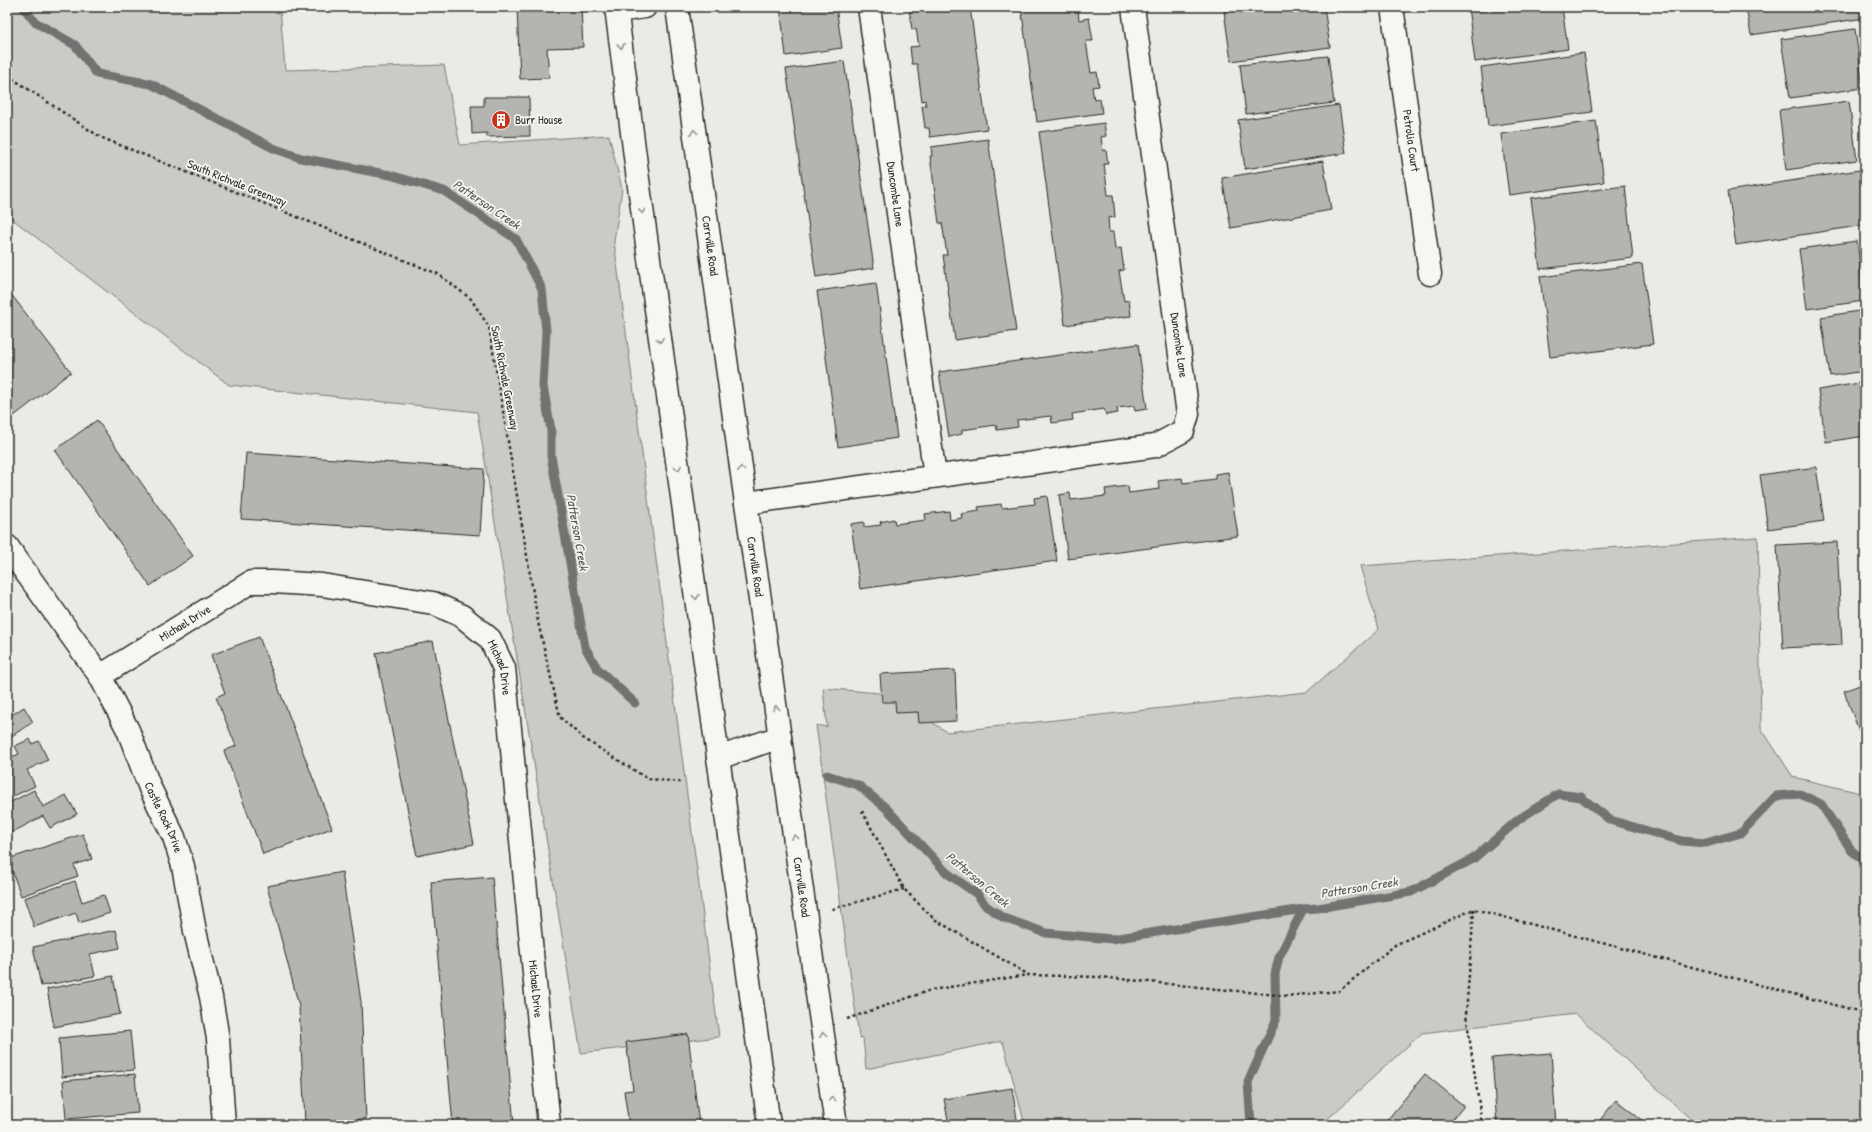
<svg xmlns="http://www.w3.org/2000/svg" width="1872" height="1132" font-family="'Patrick Hand',sans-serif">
<rect width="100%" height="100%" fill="#eaeae6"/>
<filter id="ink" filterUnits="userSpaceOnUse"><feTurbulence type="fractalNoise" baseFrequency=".025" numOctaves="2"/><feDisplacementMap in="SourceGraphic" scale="8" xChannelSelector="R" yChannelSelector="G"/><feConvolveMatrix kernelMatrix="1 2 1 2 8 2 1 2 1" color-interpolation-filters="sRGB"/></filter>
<g filter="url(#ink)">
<g fill="#cacac7" stroke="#7a7a79">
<path d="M 7,7 L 280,7 L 285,70 L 444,65 L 460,145 L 609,135 L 622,189 L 614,241 L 719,1037 L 581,1053 L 477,412 L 229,385 L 7,215 Z"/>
<path d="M 1758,537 L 1761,728 L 1793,777 L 1865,794 L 1865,1125 L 1697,1125 L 1576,1014 L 1422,1033 L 1321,1125 L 1025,1125 L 1003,1042 L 997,1042 L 866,1069 L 863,1038 L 859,1037 L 816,725 L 827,727 L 823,688 L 889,694 L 947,732 L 1307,692 L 1379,629 L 1360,566 Z"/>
</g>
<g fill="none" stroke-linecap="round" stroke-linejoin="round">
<g stroke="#727270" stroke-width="9">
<path d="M 23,7 L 35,22 L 75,45 L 97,74 L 151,84 L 273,148 L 301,158 L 390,175 L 444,191 L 516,239 L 542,289 L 546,331 L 543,386 L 551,430 L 551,456 L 585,647 L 597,668 L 635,703"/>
<path d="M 827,775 L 858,785 L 886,808 L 947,873 L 977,894 L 986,906 L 1004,918 L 1046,933 L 1112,939 L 1303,909 L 1318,908 L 1411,892 L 1473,859 L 1519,819 L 1558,794 L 1581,797 L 1610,820 L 1682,841 L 1706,843 L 1741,833 L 1776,796 L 1800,794 L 1821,804 L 1852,851 L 1865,861"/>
<path d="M 1251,1125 L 1248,1082 L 1276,1020 L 1275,974 L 1279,957 L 1303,909"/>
</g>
</g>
<g fill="#b4b4b1" stroke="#2b2b2b">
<path d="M 517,7 L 581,7 L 583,47 L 547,48 L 549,78 L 520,79 Z"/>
<path d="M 780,7 L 836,7 L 842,48 L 786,56 Z"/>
<path d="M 912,7 L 970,7 L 987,129 L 930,137 L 929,128 L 925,128 L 922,106 L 926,106 L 925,100 L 922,101 L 917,64 L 912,64 L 910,47 L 919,46 L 916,29 L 912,30 L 909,8 Z"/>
<path d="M 1021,7 L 1082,7 L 1078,8 L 1079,20 L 1089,18 L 1093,41 L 1086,41 L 1091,73 L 1097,72 L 1099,86 L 1092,87 L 1094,100 L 1100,99 L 1102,113 L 1037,122 Z"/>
<path d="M 1250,7 L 1324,7 L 1330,47 L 1231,61 L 1224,11 Z"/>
<path d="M 1468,7 L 1562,7 L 1568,49 L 1475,62 Z"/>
<path d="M 1746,7 L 1865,7 L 1865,18 L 1751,35 Z"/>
<path d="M 1855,29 L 1863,88 L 1790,98 L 1781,39 Z"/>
<path d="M 1584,53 L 1592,112 L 1488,126 L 1481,67 Z"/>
<path d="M 1328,56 L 1334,103 L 1246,114 L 1240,65 Z"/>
<path d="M 844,61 L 874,268 L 816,277 L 786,69 Z"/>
<path d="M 484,97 L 529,97 L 530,136 L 487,137 L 487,133 L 472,134 L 471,106 L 484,106 Z"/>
<path d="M 1849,101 L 1857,160 L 1786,170 L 1779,110 Z"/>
<path d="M 1339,105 L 1346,153 L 1245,169 L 1238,120 Z"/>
<path d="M 1596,121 L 1604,182 L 1509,195 L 1501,134 Z"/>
<path d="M 1104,123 L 1106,136 L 1101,137 L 1103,151 L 1106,150 L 1108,164 L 1104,164 L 1108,195 L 1113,195 L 1115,217 L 1108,218 L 1109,232 L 1113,232 L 1115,249 L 1121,248 L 1124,270 L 1119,271 L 1124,301 L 1129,300 L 1131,316 L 1065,325 L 1039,132 Z"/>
<path d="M 988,139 L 1016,331 L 955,340 L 943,255 L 947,255 L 942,223 L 939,223 L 930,156 L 932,156 L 931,147 Z"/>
<path d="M 1323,161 L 1331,210 L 1231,228 L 1222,178 Z"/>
<path d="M 1865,169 L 1865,225 L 1736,245 L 1728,191 Z"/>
<path d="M 1625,186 L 1633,258 L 1540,269 L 1531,198 Z"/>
<path d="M 1857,241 L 1864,301 L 1807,309 L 1799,249 Z"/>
<path d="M 1642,264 L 1653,344 L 1550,357 L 1540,277 Z"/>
<path d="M 876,283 L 897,438 L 838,447 L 817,291 Z"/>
<path d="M 7,289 L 71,372 L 14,416 L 7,407 Z"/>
<path d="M 1865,310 L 1865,371 L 1830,376 L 1821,317 Z"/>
<path d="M 1138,344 L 1147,409 L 1135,411 L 1134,406 L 1117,408 L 1118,413 L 1106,415 L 1104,409 L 1072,414 L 1073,420 L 1052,423 L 1051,416 L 1017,420 L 1018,427 L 997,430 L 996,425 L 962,430 L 962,434 L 949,437 L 939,372 Z"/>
<path d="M 1865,382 L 1865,436 L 1826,442 L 1818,390 Z"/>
<path d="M 97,420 L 193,556 L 150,586 L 55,450 Z"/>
<path d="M 246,453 L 484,469 L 480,535 L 241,519 Z"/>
<path d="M 1816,467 L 1824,521 L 1768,529 L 1760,475 Z"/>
<path d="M 1228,472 L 1238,536 L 1068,559 L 1059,495 L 1070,493 L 1071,500 L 1106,496 L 1105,489 L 1128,486 L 1129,493 L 1159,489 L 1158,481 L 1182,478 L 1183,483 L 1215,479 L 1215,474 Z"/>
<path d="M 1047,496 L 1057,561 L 860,589 L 851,524 L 864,522 L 864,527 L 881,525 L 880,522 L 894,519 L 895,524 L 926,520 L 925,514 L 949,511 L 950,520 L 962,518 L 961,514 L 979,511 L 978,507 L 1001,504 L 1002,508 L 1035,504 L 1034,498 Z"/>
<path d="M 1837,542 L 1842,645 L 1783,648 L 1777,545 Z"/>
<path d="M 259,637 L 332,828 L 263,854 L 224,751 L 236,746 L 216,697 L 225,693 L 211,655 Z"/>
<path d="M 433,641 L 474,844 L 417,856 L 376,653 Z"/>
<path d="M 955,670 L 957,721 L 919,723 L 918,712 L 896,713 L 895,702 L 882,702 L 880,674 Z"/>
<path d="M 1865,683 L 1865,747 L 1844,691 Z"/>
<path d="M 24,707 L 33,722 L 7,739 L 7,718 Z"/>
<path d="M 30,739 L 32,744 L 39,741 L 48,760 L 27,770 L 35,786 L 7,799 L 7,759 L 19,754 L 15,746 Z"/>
<path d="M 34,790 L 43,807 L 66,795 L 77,814 L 50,828 L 43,816 L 7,835 L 7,804 Z"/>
<path d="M 83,834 L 92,859 L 74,865 L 78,876 L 21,896 L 8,859 Z"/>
<path d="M 342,872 L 361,1002 L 366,1119 L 305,1123 L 299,1006 L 267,886 Z"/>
<path d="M 492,877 L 514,1125 L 453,1125 L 431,882 Z"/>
<path d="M 75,881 L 82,902 L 104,895 L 110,913 L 79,923 L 76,913 L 34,927 L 24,898 Z"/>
<path d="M 116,930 L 120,948 L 90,954 L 95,976 L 41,986 L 33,947 Z"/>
<path d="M 113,976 L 120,1014 L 54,1027 L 47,989 Z"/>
<path d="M 130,1031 L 134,1070 L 62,1077 L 59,1038 Z"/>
<path d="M 688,1034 L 699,1125 L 629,1125 L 624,1091 L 633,1090 L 626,1042 Z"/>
<path d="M 1551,1053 L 1556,1125 L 1497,1125 L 1492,1058 Z"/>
<path d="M 135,1074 L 138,1113 L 66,1119 L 63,1081 Z"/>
<path d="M 1425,1074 L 1464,1106 L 1448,1125 L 1383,1125 Z"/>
<path d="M 1012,1088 L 1018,1125 L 949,1125 L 944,1099 Z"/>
<path d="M 1616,1100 L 1648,1125 L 1596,1125 Z"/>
</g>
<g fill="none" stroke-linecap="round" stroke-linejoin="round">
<defs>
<g id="minor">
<path id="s1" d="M 869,7 L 935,476"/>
<path id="s2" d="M 1392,7 L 1430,274"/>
<path d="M 746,503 L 1155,446 L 1183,431 L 1188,414 L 1133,7"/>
<path id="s3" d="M 100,676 L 251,582 L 273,582 L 322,585 L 433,603 L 462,616 L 490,639 L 504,668 L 549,1125"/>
</g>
<g id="tertiary">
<path id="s4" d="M 7,546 L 100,676 L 128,730 L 150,788 L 174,837 L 183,866 L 195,931 L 211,997 L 218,1039 L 224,1125"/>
</g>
<g id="secondary">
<path d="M 616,7 L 637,172 L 769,1125"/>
<path id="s5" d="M 677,7 L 746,503 L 836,1125"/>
<path d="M 617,11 L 645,7"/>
<path d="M 718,758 L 780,737"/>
</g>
</defs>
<use href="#minor" stroke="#2b2b2b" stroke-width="25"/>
<use href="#tertiary" stroke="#2b2b2b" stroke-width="25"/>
<use href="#secondary" stroke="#2b2b2b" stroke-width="25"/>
<g stroke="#2b2b2b" stroke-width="2.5" stroke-dasharray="3 3" stroke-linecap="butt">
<path d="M 7,75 L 100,137 L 438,274 L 471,299 L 489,327 L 538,622 L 560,717 L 583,738 L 648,779 L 680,782"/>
<path d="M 862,811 L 904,889 L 934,919 L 1027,974"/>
<path d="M 832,909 L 904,889"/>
<path d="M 1474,909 L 1466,1014 L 1482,1125"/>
<path d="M 847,1019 L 931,990 L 1027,975 L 1100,977 L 1287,996 L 1339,991 L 1395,945 L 1474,909 L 1865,1013"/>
</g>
<use href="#minor" stroke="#f6f6f2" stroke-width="22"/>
<use href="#tertiary" stroke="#f6f6f2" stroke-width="22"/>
<use href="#secondary" stroke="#f6f6f2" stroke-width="22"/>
</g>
<defs><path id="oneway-chevron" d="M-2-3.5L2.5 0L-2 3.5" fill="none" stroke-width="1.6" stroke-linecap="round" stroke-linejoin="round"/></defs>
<g stroke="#90908e">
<use href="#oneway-chevron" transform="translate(621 46) rotate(83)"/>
<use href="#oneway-chevron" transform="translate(694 132) rotate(-98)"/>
<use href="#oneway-chevron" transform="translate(642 211) rotate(82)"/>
<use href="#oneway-chevron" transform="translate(660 340) rotate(82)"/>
<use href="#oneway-chevron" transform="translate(678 468) rotate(82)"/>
<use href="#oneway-chevron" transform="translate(741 469) rotate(-98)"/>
<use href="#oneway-chevron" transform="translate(696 597) rotate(82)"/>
<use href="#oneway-chevron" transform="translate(776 708) rotate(-98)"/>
<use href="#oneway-chevron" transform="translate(795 837) rotate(-98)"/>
<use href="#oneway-chevron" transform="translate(823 1035) rotate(-98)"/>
<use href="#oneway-chevron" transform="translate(832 1099) rotate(-98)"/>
</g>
</g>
<defs>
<symbol id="building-disc" viewBox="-11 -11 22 22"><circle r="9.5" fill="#c8321e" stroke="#f6f6f2"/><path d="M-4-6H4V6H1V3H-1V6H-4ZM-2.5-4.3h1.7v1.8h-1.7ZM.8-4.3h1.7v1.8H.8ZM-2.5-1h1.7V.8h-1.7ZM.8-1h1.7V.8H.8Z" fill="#fff"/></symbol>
</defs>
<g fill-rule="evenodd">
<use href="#building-disc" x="490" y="109" width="22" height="22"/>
</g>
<g text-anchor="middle" stroke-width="3.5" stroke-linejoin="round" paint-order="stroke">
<g font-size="12" fill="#2b2b2b" stroke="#f6f6f2" text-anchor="start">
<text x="515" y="124">Burr House</text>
</g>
<g font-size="12" fill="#2b2b2b" stroke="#f6f6f2">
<text dy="4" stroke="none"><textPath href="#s2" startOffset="135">Petrolia Court</textPath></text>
<text transform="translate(237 183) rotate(22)" y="4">South Richvale Greenway</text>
<text dy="4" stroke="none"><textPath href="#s1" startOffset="189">Duncombe Lane</textPath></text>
<text dy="4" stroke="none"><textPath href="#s5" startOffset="241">Carrville Road</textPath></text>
<text transform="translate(1179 345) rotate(82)" y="4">Duncombe Lane</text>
<text transform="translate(505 378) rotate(79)" y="4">South Richvale Greenway</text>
<text dy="4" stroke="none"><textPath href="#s5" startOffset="565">Carrville Road</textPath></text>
<text dy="4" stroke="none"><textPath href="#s3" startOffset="100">Michael Drive</textPath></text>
<text dy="4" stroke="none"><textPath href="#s3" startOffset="460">Michael Drive</textPath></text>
<text dy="4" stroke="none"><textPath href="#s4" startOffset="315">Castle Rock Drive</textPath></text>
<text dy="4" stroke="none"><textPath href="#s5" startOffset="889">Carrville Road</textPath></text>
<text dy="4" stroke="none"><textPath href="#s3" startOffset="784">Michael Drive</textPath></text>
</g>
<g font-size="13" font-style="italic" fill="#545453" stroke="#f6f6f2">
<text transform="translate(487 204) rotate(34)" y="5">Patterson Creek</text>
<text transform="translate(578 532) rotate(80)" y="5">Patterson Creek</text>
<text transform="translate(978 879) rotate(40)" y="5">Patterson Creek</text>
<text transform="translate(1359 887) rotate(-9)" y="5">Patterson Creek</text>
</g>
</g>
<rect width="1872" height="1132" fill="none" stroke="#f6f6f2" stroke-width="24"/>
<rect x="12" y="12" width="1848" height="1108" fill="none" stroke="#2b2b2b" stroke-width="1.5" filter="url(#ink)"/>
</svg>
